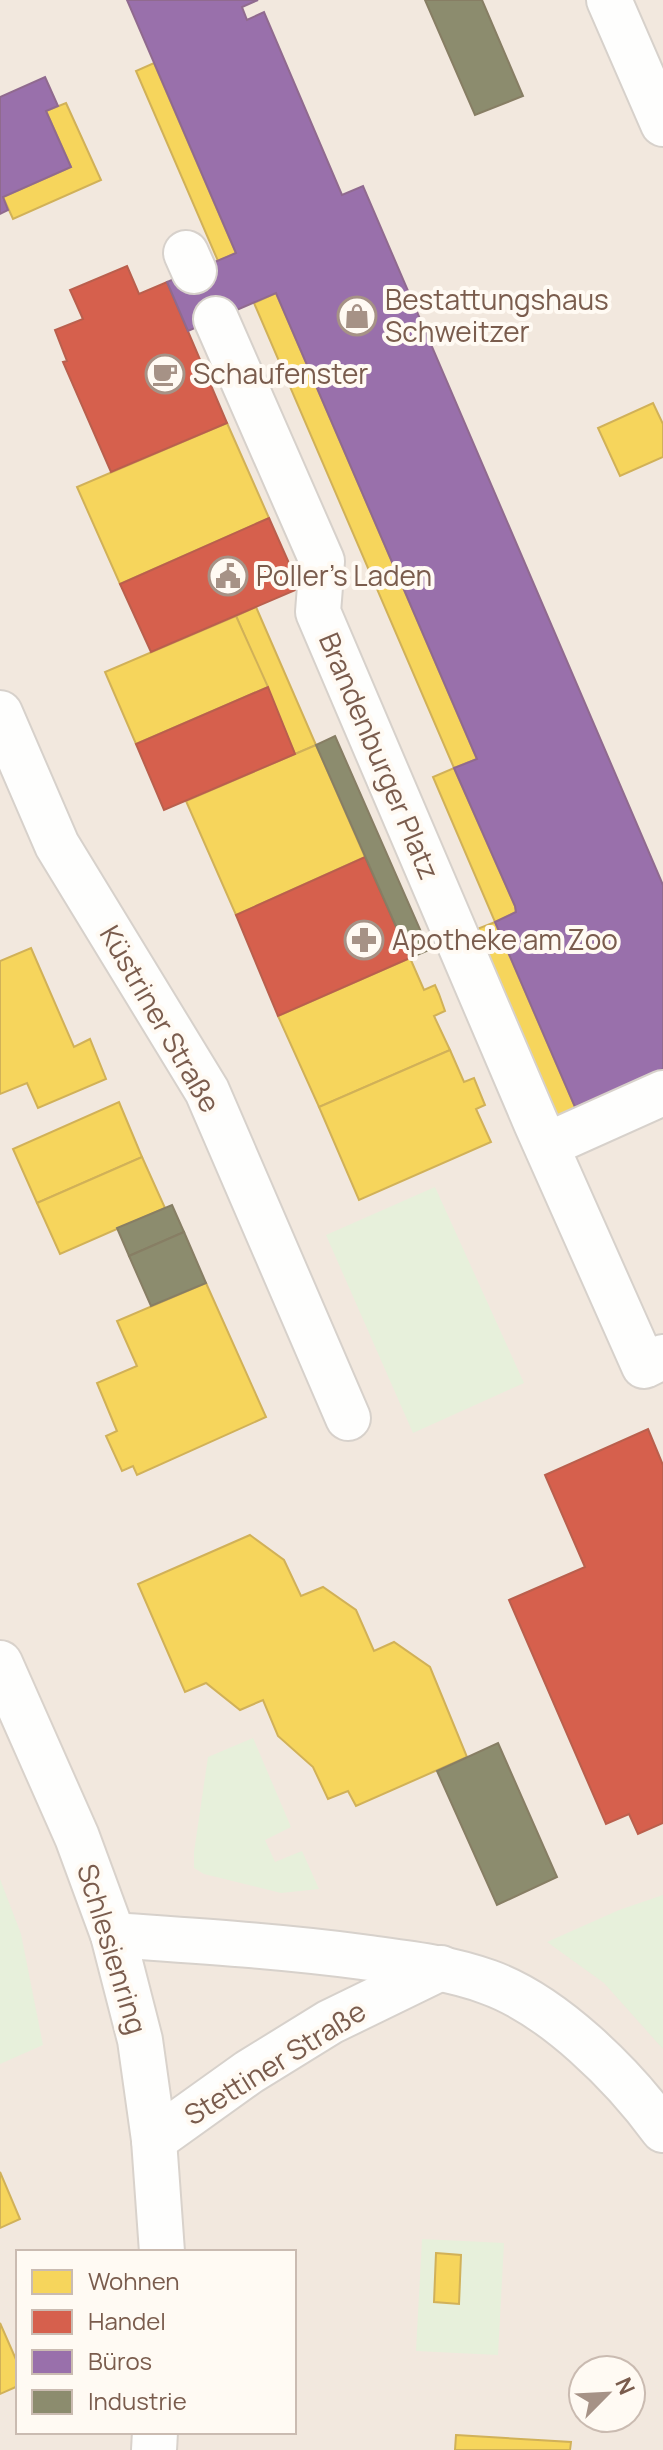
<svg xmlns="http://www.w3.org/2000/svg" width="663" height="2450" font-family="Manrope,sans-serif">
<rect width="100%" height="100%" fill="#f9f5f0"/>
<path fill="#f2e8de" fill-rule="evenodd" d="M 0,0 L 663,0 L 663,2450 L 0,2450 ZM 18,2252 L 294,2252 L 294,2432 L 18,2432 ZM 583,2370 L 631,2370 L 631,2418 L 583,2418 Z"/>
<g fill="#e7f0db">
<path d="M 435,1187 L 524,1383 L 413,1433 L 326,1235 Z"/>
<path d="M 253,1738 L 291,1827 L 265,1840 L 275,1862 L 302,1851 L 319,1889 L 281,1893 L 204,1874 L 194,1868 L 194,1852 L 208,1757 Z"/>
<path d="M 0,1879 L 21,1934 L 43,2045 L 0,2064 Z"/>
<path d="M 663,1895 L 663,2049 L 604,1983 L 547,1942 L 619,1910 Z"/>
<path d="M 422,2239 L 504,2243 L 498,2355 L 416,2351 Z"/>
</g>
<g fill="#f6d55c" stroke="#d1b158" stroke-width="2">
<path d="M 154,63 L 236,253 L 218,261 L 136,71 Z"/>
<path d="M 66,103 L 101,180 L 13,219 L 3,197 L 71,167 L 46,111 Z"/>
<path d="M 276,293 L 477,759 L 454,768 L 254,303 Z"/>
<path d="M 653,403 L 663,424 L 663,457 L 620,476 L 598,428 Z"/>
<path d="M 227,423 L 269,518 L 120,584 L 77,487 Z"/>
<path d="M 256,607 L 316,745 L 295,754 L 236,616 Z"/>
<path d="M 236,616 L 268,687 L 136,744 L 105,672 Z"/>
<path d="M 316,745 L 365,857 L 236,915 L 186,801 Z"/>
<path d="M 454,768 L 515,906 L 516,912 L 495,922 L 433,777 Z"/>
<path d="M 495,922 L 575,1107 L 636,1080 L 647,1102 L 563,1139 L 472,931 Z"/>
<path d="M 31,948 L 74,1047 L 90,1039 L 106,1079 L 38,1108 L 27,1083 L 0,1094 L 0,961 Z"/>
<path d="M 410,958 L 424,990 L 435,985 L 439,994 L 445,1011 L 434,1016 L 450,1050 L 319,1107 L 278,1016 Z"/>
<path d="M 450,1050 L 464,1082 L 474,1078 L 485,1105 L 476,1109 L 491,1142 L 359,1200 L 319,1107 Z"/>
<path d="M 119,1102 L 142,1157 L 37,1203 L 13,1149 Z"/>
<path d="M 142,1157 L 165,1208 L 60,1254 L 37,1203 Z"/>
<path d="M 206,1283 L 266,1417 L 137,1475 L 133,1466 L 122,1471 L 106,1436 L 117,1431 L 97,1383 L 137,1366 L 117,1321 Z"/>
<path d="M 250,1535 L 284,1560 L 301,1596 L 323,1587 L 356,1610 L 374,1651 L 394,1642 L 430,1667 L 467,1757 L 356,1806 L 348,1791 L 328,1799 L 313,1767 L 278,1736 L 263,1700 L 240,1710 L 206,1683 L 185,1692 L 138,1584 Z"/>
<path d="M 0,2172 L 20,2219 L 0,2228 Z"/>
<path d="M 436,2253 L 461,2255 L 459,2304 L 434,2302 Z"/>
<path d="M 0,2323 L 18,2364 L 18,2386 L 0,2394 Z"/>
<path d="M 456,2435 L 571,2442 L 570,2450 L 455,2450 Z"/>
</g>
<g fill="#d6604d" stroke="#ba5f4d" stroke-width="2">
<path d="M 127,266 L 139,294 L 167,282 L 227,423 L 111,472 L 63,362 L 67,361 L 55,330 L 83,319 L 70,290 Z"/>
<path d="M 269,518 L 300,588 L 151,652 L 120,584 Z"/>
<path d="M 268,687 L 295,754 L 164,810 L 136,744 Z"/>
<path d="M 365,857 L 410,958 L 278,1016 L 236,915 Z"/>
<path d="M 648,1429 L 663,1465 L 663,1823 L 638,1834 L 629,1814 L 606,1824 L 509,1600 L 585,1567 L 545,1475 Z"/>
</g>
<g fill="#9970ab" stroke="#906a8f" stroke-width="2">
<path d="M 127,0 L 258,0 L 242,7 L 247,20 L 264,12 L 342,195 L 363,186 L 663,885 L 663,1069 L 575,1107 L 495,922 L 516,912 L 515,906 L 454,768 L 477,759 L 276,293 L 188,331 L 167,282 L 236,253 Z"/>
<path d="M 45,77 L 58,106 L 46,111 L 71,167 L 3,197 L 8,210 L 0,214 L 0,97 Z"/>
</g>
<g fill="#8c8c6e" stroke="#877e64" stroke-width="2">
<path d="M 425,0 L 482,0 L 523,96 L 475,115 Z"/>
<path d="M 335,736 L 429,950 L 410,958 L 316,745 Z"/>
<path d="M 172,1205 L 184,1232 L 129,1256 L 117,1228 Z"/>
<path d="M 184,1232 L 206,1283 L 151,1306 L 129,1256 Z"/>
<path d="M 498,1743 L 557,1877 L 497,1905 L 437,1771 Z"/>
</g>
<g fill="none" stroke-linecap="round" stroke-linejoin="round">
<defs>
<g id="street">
<path d="M 609,0 L 663,124"/>
<path d="M 186,253 L 194,271"/>
<path d="M 216,319 L 322,561 L 318,612 L 536,1123 L 644,1366 L 663,1357"/>
<path d="M 0,713 L 57,845 L 207,1091 L 348,1418"/>
<path d="M 547,1145 L 663,1093"/>
<path d="M 113,1935 C 197,1941 279,1946 362,1957 C 405,1963 447,1967 488,1982 C 553,2005 623,2075 663,2130"/>
<path d="M 154,2140 L 249,2072 L 330,2022 L 441,1968"/>
</g>
<g id="secondary">
<path d="M 0,1663 L 77,1837 L 113,1935 L 140,2040 L 154,2140 L 162,2252"/>
<path d="M 154,2450 L 155,2432"/>
</g>
</defs>
<use href="#street" stroke="#d7d1cb" stroke-width="48"/>
<use href="#secondary" stroke="#d9d2cb" stroke-width="48"/>
<use href="#street" stroke="#fefefd" stroke-width="44"/>
<use href="#secondary" stroke="#fefefd" stroke-width="44"/>
</g>
<defs>
<symbol id="shop-ring" viewBox="-11 -11 22 22"><circle r="9.5" fill="#fffaf3" stroke="#a69286" stroke-width="1.5"/><path d="M-5-2.5h2.3a2.7 3.5 0 0 1 5.4 0H5L5.5 6h-11ZM-1.5-2.5h3a1.5 2.3 0 0 0-3 0Z" fill="#a69286"/></symbol>
<symbol id="cafe-ring" viewBox="-11 -11 22 22"><circle r="9.5" fill="#fffaf3" stroke="#a69286" stroke-width="1.5"/><path d="M-5.5-4.5H6V0H3Q3 3.5 0 3.5H-2.5Q-5.5 3.5-5.5 0ZM3-3.2v2h1.7v-2ZM-6 4.5H4V6H-6Z" fill="#a69286"/></symbol>
<symbol id="civic-ring" viewBox="-11 -11 22 22"><circle r="9.5" fill="#fffaf3" stroke="#a69286" stroke-width="1.5"/><path d="M-.6-6.5H3V-4.5H.6V-3L4-1V1h2V6H-6V1h2V-1L-.6-3ZM-1.2 2.5V6h2.4V2.5Z" fill="#a69286"/></symbol>
<symbol id="pharmacy-ring" viewBox="-11 -11 22 22"><circle r="9.5" fill="#fffaf3" stroke="#a69286" stroke-width="1.5"/><path d="M-2-6h4v4h4v4h-4v4h-4v-4h-4v-4h4Z" fill="#a69286"/></symbol>
</defs>
<g fill-rule="evenodd">
<use href="#shop-ring" x="335" y="294" width="44" height="44"/>
<use href="#cafe-ring" x="143" y="352" width="44" height="44"/>
<use href="#civic-ring" x="206" y="554" width="44" height="44"/>
<use href="#pharmacy-ring" x="342" y="918" width="44" height="44"/>
</g>
<g text-anchor="middle" stroke-width="8" stroke-linejoin="round" paint-order="stroke">
<g font-size="28" fill="#7a5c4d" stroke="#fffaf3" text-anchor="start">
<text x="385" y="310">Bestattungshaus<tspan x="385" dy="32">Schweitzer</tspan></text>
<text x="193" y="384">Schaufenster</text>
<text x="256" y="586">Poller's Laden</text>
<text x="392" y="950">Apotheke am Zoo</text>
</g>
<g font-size="28" fill="#7a5c4d" stroke="#fffaf3">
<text transform="translate(379 756) rotate(67)" y="10">Brandenburger Platz</text>
<text transform="translate(160 1019) rotate(60)" y="10">Küstriner Straße</text>
<text transform="translate(112 1949) rotate(73)" y="10">Schlesienring</text>
<text transform="translate(275 2063) rotate(-32)" y="10">Stettiner Straße</text>
</g>
</g>
<rect x="16" y="2250" width="280" height="184" fill="#fffaf3" stroke="#cabbb1" stroke-width="2"/>
<rect x="32" y="2270" width="40" height="24" fill="#f6d55c" stroke="#cabbb1" stroke-width="2"/>
<text x="88" y="2290" font-size="24" fill="#7a5c4d">Wohnen</text>
<rect x="32" y="2310" width="40" height="24" fill="#d6604d" stroke="#cabbb1" stroke-width="2"/>
<text x="88" y="2330" font-size="24" fill="#7a5c4d">Handel</text>
<rect x="32" y="2350" width="40" height="24" fill="#9970ab" stroke="#cabbb1" stroke-width="2"/>
<text x="88" y="2370" font-size="24" fill="#7a5c4d">Büros</text>
<rect x="32" y="2390" width="40" height="24" fill="#8c8c6e" stroke="#cabbb1" stroke-width="2"/>
<text x="88" y="2410" font-size="24" fill="#7a5c4d">Industrie</text>
<g transform="translate(607 2394) rotate(66)"><circle r="38" fill="#fffaf3" stroke="#cabbb1" stroke-width="2"/>
<path d="M0-6L14 30L0 20L-14 30Z" fill="#a69286"/>
<text y="-12" font-size="22" font-weight="bold" text-anchor="middle" fill="#7a5c4d">N</text>
</g>
</svg>
